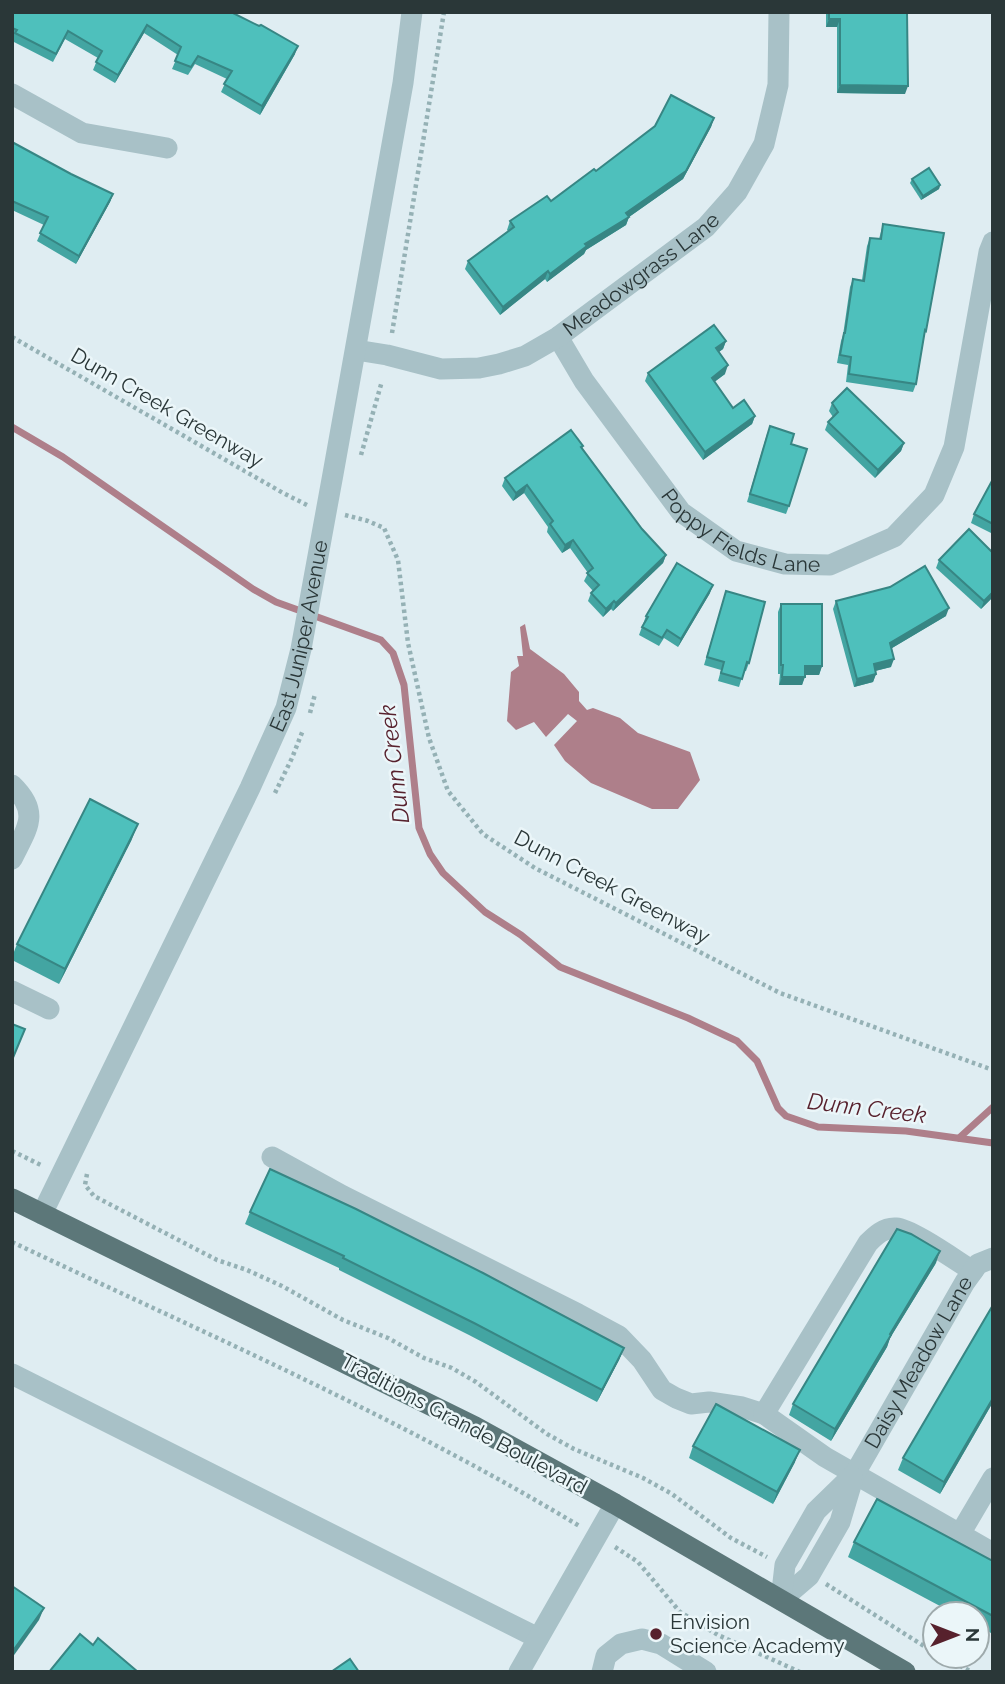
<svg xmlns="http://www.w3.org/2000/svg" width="1005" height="1684" font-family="Raleway,sans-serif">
<rect width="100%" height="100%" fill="#dfedf2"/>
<path fill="#ae7f8a" d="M 525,624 L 530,649 L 564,674 L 579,692 L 579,701 L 587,710 L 593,708 L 620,718 L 638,733 L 690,752 L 700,780 L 678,809 L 652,809 L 591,783 L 565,761 L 554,745 L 577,721 L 568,714 L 546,737 L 534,722 L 516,730 L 507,721 L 511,672 L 519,666 L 517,656 L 523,656 L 520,627 Z"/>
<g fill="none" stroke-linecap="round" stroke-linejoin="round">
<g stroke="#ae7f8a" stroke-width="7">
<path d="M 12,427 L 63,457 L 253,589 L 276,602 L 381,640 L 393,653 L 404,685 L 419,828 L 430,854 L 443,873 L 485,912 L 521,935 L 560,967 L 688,1018 L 737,1041 L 757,1061 L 778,1108 L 786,1116 L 818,1127 L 906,1131 L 993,1143"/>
<path d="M 959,1138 L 993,1107"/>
</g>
<g stroke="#95b1b5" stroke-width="4.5" stroke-dasharray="3.5 3.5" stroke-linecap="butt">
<path d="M 392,333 L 444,12"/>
<path d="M 12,337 L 283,493 L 307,505"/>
<path d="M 361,455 L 382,381"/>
<path d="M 345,515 L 368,521 L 384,528 L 398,560 L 408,643 L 429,738 L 448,791 L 483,834 L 535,868 L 780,993 L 993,1070"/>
<path d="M 310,713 L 315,694"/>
<path d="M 275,793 L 292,758 L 303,730"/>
<path d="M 12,1151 L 43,1166"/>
<path d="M 87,1174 L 85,1185 L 94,1196 L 217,1260 L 247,1270 L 282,1286 L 343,1320 L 388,1338 L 424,1358 L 452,1368 L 476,1382 L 547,1434 L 574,1449 L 643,1478 L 672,1494 L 731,1538 L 767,1557"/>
<path d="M 12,1242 C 204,1333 399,1417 581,1527"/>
<path d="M 615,1547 L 638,1562 L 680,1612 L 718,1635 L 800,1672"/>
<path d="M 826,1584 L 935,1653"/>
<path d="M 941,1656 L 972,1672"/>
</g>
<g stroke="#a8c1c7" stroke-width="21">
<path d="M 12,94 L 82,133 L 167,148"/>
<path id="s1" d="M 558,337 L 584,381 L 681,512 L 736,551 L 785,564 L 830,565 L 894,537 L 934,495 L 954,447 L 989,252 L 993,242"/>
<path id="s2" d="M 356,350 L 387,355 L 441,369 L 479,368 L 499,364 L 525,356 L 558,337 L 706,227 L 737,192 L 764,144 L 778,85 L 779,12"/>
<path d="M 12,785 C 41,813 27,828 12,859"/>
<path d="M 12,991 L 49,1009"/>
<path d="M 272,1157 L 343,1196 L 578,1314 L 619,1336 L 642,1360 L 662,1390 L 676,1398 L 691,1404 L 709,1402 L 742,1407 L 764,1414 L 825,1457 L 993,1553"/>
<path id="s3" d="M 42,1214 L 250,788 L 286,708 L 301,649 L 333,474 L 403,83 L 412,12"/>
<path d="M 12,1374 L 538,1638"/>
<path d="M 764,1414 L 868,1243 C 875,1236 884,1227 896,1228 C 912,1229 958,1262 973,1271"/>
<path d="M 960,1534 L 993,1478"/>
<path id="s4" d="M 781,1600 L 809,1576 L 840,1522 L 854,1475 L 965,1282 L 978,1264 L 993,1258"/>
<path d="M 781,1600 L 785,1565 L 816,1511 L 852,1476"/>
<path d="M 519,1672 L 615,1504"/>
<path d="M 602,1672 L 606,1656 L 621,1644 L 642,1639 L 661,1644 L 706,1672"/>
</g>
<path stroke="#5c7779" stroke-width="21" d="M 12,1199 L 475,1427 L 615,1504 L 905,1672"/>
</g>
<g fill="#43a5a2">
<path d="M 12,12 L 181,12 L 295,54 L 260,115 L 221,92 L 227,79 L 195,64 L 188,75 L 172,69 L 178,55 L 144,33 L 115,83 L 93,70 L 98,58 L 65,39 L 53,62 L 12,41 L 13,38 L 12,37 Z"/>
<path d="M 826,12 L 907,12 L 905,94 L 837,93 L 837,27 L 826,27 Z"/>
<path d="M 714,118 L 711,127 L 683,179 L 629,217 L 626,225 L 586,250 L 584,254 L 547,282 L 545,279 L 500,315 L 465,269 L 468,261 L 508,231 L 507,230 L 510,221 L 551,201 L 596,171 Z"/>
<path d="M 12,142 L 71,174 L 113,194 L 110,202 L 76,264 L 37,241 L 44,225 L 12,210 Z"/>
<path d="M 912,179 L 940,185 L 939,189 L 921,200 L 910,183 Z"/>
<path d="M 883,224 L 926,331 L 923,338 L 916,384 L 913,392 L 846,382 L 848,365 L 837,363 L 841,341 L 843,335 L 850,287 L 853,279 L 862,280 L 867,246 L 870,238 L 879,239 Z"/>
<path d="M 726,341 L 723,349 L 719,352 L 725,374 L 714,382 L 733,408 L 755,416 L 752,424 L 703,460 L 645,381 L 648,373 Z"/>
<path d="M 832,403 L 904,443 L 901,451 L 875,478 L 825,430 L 828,422 L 833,417 L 829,411 Z"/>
<path d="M 767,434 L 791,444 L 789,506 L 786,514 L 747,502 Z"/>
<path d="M 583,446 L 582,449 L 642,529 L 666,555 L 663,563 L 613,611 L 611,609 L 603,617 L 588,601 L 591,593 L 593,591 L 584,581 L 588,573 L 570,548 L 562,553 L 547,532 L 548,527 L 524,493 L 513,501 L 502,486 L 505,478 Z"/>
<path d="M 993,479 L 993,534 L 971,523 L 974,514 Z"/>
<path d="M 993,553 L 993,597 L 981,609 L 936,568 L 939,560 Z"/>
<path d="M 726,591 L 749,663 L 746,671 L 744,671 L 739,687 L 718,681 L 721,670 L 704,665 Z"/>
<path d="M 710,593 L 678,647 L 664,638 L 659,646 L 639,635 L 646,616 Z"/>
<path d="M 836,601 L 946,616 L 892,648 L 891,667 L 875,671 L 876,674 L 873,682 L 854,687 L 833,609 Z"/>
<path d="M 781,604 L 822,666 L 819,675 L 805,675 L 802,685 L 779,685 L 780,674 L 778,674 L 778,612 Z"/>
<path d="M 132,839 L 59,984 L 12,960 L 12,957 L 17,944 Z"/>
<path d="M 250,1212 L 624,1348 L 619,1360 L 597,1402 L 469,1335 L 339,1270 L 339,1268 L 245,1224 Z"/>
<path d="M 936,1263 L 890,1338 L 887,1347 L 831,1441 L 789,1415 L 793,1404 Z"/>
<path d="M 993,1305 L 993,1402 L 940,1494 L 898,1470 L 903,1458 Z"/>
<path d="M 693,1446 L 795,1462 L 773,1504 L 689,1458 Z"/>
<path d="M 854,1542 L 993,1561 L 993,1634 L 977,1626 L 977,1614 L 955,1614 L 848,1557 Z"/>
</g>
<g fill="#378684">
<path d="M 829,19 L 840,19 L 837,27 L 826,27 Z"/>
<path d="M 147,25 L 144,33 L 115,83 L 118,75 Z"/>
<path d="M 298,46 L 295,54 L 260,115 L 262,106 Z"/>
<path d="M 840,85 L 908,86 L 905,94 L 837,93 Z"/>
<path d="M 714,118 L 711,127 L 683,179 L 629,217 L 626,225 L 586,250 L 584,254 L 547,282 L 550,274 L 585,244 L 626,213 Z"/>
<path d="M 940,185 L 939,189 L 921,200 L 923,196 Z"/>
<path d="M 113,194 L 110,202 L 76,264 L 79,256 Z"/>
<path d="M 548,271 L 545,279 L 500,315 L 503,307 Z"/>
<path d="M 726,341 L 723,349 L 713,356 L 716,348 Z"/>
<path d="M 728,365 L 725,374 L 709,386 L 712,378 Z"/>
<path d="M 755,416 L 752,424 L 703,460 L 705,452 Z"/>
<path d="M 904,443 L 901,451 L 875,478 L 878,470 Z"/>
<path d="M 527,485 L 524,493 L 513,501 L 516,493 Z"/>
<path d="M 573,540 L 570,548 L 562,553 L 565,545 Z"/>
<path d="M 666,555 L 663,563 L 613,611 L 616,603 Z"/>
<path d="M 713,585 L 710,593 L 678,647 L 681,639 Z"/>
<path d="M 993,592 L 993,597 L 981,609 L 984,601 Z"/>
<path d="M 614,601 L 611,609 L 603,617 L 606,609 Z"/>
<path d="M 949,608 L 946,616 L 887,651 L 890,643 Z"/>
<path d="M 894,659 L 891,667 L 871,672 L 874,664 Z"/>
<path d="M 805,666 L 822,666 L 819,675 L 802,675 Z"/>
<path d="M 876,674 L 873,682 L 854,687 L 857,679 Z"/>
<path d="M 782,677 L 805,677 L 802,685 L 779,685 Z"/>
<path d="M 138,824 L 132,839 L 59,984 L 65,969 Z"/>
<path d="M 940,1251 L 936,1263 L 890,1338 L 887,1347 L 831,1441 L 835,1429 L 890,1334 Z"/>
<path d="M 624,1348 L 619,1360 L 597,1402 L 602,1390 Z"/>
<path d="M 993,1398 L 993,1402 L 940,1494 L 944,1482 Z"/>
<path d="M 800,1450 L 795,1462 L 773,1504 L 777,1492 Z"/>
<path d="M 44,1608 L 39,1620 L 12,1658 L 12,1652 Z"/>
</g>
<g fill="#4ec0bc" stroke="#378684" stroke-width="2">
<path d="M 12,12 L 231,12 L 259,26 L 261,25 L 298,46 L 262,106 L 224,84 L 232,71 L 198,56 L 191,67 L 175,61 L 181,47 L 147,25 L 118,75 L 96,62 L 102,51 L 68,31 L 56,54 L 15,33 L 17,30 L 12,28 Z"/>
<path d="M 829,12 L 907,12 L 908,86 L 840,85 L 840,19 L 829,19 Z"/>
<path d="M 671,95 L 714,118 L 686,171 L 626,213 L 629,217 L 585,244 L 587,246 L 550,274 L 548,271 L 503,307 L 468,261 L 514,227 L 510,221 L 547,196 L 551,201 L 594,169 L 596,171 L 655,126 Z"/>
<path d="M 12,142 L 71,174 L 113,194 L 79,256 L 40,233 L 48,217 L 12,201 Z"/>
<path d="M 929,168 L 940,185 L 923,196 L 912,179 Z"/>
<path d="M 883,224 L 944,233 L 926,331 L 925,330 L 916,384 L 849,374 L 851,357 L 840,355 L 844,333 L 845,333 L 853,279 L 864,281 L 870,238 L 881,239 Z"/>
<path d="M 714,325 L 726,341 L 716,348 L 728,365 L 712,378 L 733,408 L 744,400 L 755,416 L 705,452 L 648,373 Z"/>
<path d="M 847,388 L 904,443 L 878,470 L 828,422 L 838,412 L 832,403 Z"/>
<path d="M 770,426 L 794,434 L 791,444 L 807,449 L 789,506 L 750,494 Z"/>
<path d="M 571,430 L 583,446 L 581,447 L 642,529 L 666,555 L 616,603 L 614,601 L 606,609 L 591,593 L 599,585 L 587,573 L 593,568 L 573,540 L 565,545 L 550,524 L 553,521 L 527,485 L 516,493 L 505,478 Z"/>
<path d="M 993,479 L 993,524 L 974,514 Z"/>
<path d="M 969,529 L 993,553 L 993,592 L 984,601 L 939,560 Z"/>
<path d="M 677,563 L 713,585 L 681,639 L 667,630 L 662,638 L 642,627 L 648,617 L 646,616 Z"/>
<path d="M 925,566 L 949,608 L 890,643 L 894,659 L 874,664 L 876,674 L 857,679 L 836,601 L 890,587 Z"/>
<path d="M 726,591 L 765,602 L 749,663 L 747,662 L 742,679 L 721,673 L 724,662 L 707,657 Z"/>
<path d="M 781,604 L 822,604 L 822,666 L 805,666 L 805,677 L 782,677 L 783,665 L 781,665 Z"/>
<path d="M 90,799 L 138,824 L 65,969 L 17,944 Z"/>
<path d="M 12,1024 L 25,1029 L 12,1060 Z"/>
<path d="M 270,1169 L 356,1209 L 483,1273 L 624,1348 L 602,1390 L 474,1323 L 343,1258 L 344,1256 L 250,1212 Z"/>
<path d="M 897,1229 L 911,1234 L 940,1251 L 890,1334 L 891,1335 L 835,1429 L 793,1404 Z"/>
<path d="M 993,1305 L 993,1398 L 944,1482 L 903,1458 Z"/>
<path d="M 716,1404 L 800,1450 L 777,1492 L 693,1446 Z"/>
<path d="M 877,1499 L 993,1561 L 993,1616 L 854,1542 Z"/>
<path d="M 12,1586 L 44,1608 L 12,1652 Z"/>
<path d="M 80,1634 L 93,1645 L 98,1638 L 138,1672 L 49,1672 Z"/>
<path d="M 350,1659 L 359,1672 L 331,1672 Z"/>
</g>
<circle fill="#57212d" stroke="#ebf6f9" stroke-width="2.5" cx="656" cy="1634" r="7"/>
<g text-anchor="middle" stroke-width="5" stroke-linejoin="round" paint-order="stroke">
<g font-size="21" fill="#2a3738" stroke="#ebf6f9">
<text dy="7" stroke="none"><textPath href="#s2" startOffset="315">Meadowgrass Lane</textPath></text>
<text transform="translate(167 408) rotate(30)" y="7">Dunn Creek Greenway</text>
<text dy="7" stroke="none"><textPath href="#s1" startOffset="278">Poppy Fields Lane</textPath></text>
<text dy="7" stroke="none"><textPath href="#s3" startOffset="635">East Juniper Avenue</textPath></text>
<text transform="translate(612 887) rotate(28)" y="7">Dunn Creek Greenway</text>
<text dy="7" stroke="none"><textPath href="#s4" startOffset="278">Daisy Meadow Lane</textPath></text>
<text transform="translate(464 1424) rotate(28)" y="7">Traditions Grande Boulevard</text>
</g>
<g font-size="21" fill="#2a3738" stroke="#ebf6f9" text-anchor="start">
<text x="670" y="1629">Envision<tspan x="670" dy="24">Science Academy</tspan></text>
</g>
<g font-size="23" font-style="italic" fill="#57212d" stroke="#ebf6f9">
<text transform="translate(394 764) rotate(-97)" y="8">Dunn Creek</text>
<text transform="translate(867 1108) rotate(7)" y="8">Dunn Creek</text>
</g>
</g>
<rect width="1005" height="1684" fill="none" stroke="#2a3738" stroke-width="28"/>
<g transform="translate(956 1635) rotate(90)"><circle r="33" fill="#ebf6f9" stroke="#9eaaac" stroke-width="2"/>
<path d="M0-5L12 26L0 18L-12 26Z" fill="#57212d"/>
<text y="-10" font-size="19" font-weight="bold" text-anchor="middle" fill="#2a3738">N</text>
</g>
</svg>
